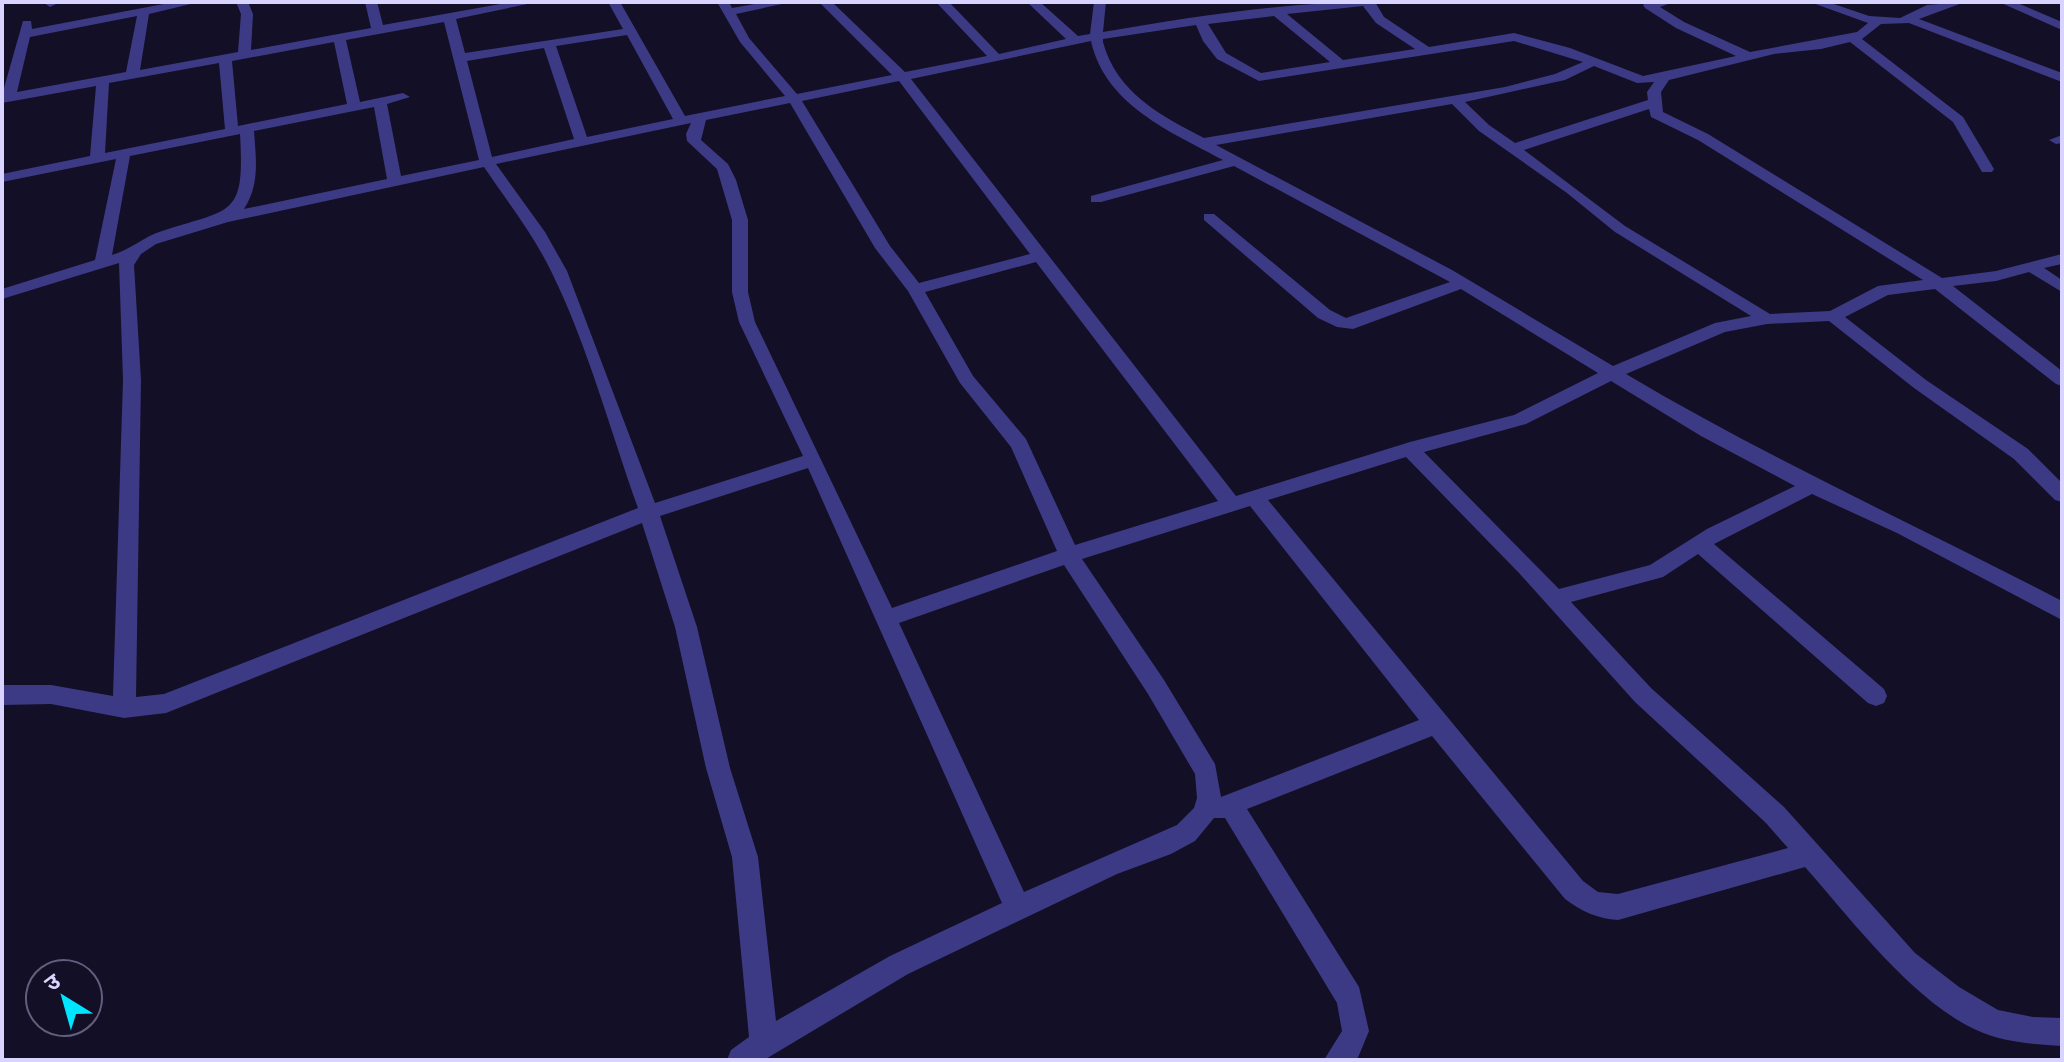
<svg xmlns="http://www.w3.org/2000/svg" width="2064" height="1062" font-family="'Work Sans','Noto Sans Devanagari',sans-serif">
<rect width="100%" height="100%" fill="#130f26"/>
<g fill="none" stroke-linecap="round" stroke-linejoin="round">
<g fill="#3d3a85" fill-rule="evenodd">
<path d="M 60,2 L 50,7 L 44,3 L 45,2 Z"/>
<path d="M 174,2 L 199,2 L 149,14 L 140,70 L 238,52 L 241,14 L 236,2 L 248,2 L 253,14 L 251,50 L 371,28 L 365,2 L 377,2 L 383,25 L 512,2 L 537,2 L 456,19 L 465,53 L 623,29 L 608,2 L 620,2 L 685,116 L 785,96 L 740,42 L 717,2 L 729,2 L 732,8 L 765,2 L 791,2 L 736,14 L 749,38 L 797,94 L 892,75 L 819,2 L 832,2 L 905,72 L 987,56 L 936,2 L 949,2 L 999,54 L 1066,39 L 1027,2 L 1040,2 L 1078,36 L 1090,34 L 1094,2 L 1106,2 L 1103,32 C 1193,17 1283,2 1375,2 L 1384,17 L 1429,47 L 1514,33 L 1570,48 L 1643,76 L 1736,56 L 1676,28 L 1645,8 L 1643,5 L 1647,2 L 1673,2 L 1660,7 L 1684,22 L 1750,52 L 1857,32 L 1868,23 L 1810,2 L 1828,2 L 1869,16 L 1900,18 L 1927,5 L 1965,2 L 1919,19 L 2062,73 L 2062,82 L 1909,23 L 1881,24 L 1862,39 L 1963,117 L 1994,169 L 1992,172 L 1982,172 L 1953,122 L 1850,42 L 1821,49 L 1774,54 L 1669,80 L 1661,92 L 1663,112 L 1708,134 L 1942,278 L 1996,271 L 2062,254 L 2062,264 L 2044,268 L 2062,280 L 2062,292 L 2029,272 L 1996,281 L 1953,286 L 2062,371 L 2062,386 L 2056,384 L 1935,289 L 1888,295 L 1845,317 L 1926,380 L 2028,449 L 2062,483 L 2062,502 L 2055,500 L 2014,459 L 1914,388 L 1829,321 L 1767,324 L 1725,332 L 1626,374 C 1767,458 1916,525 2062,601 L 2062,620 L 1897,533 L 1812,494 L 1714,544 L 1884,689 L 1887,696 L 1884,703 L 1876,706 L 1868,703 L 1698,554 L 1663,577 L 1571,602 L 1651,688 L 1784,807 L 1915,953 L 1959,987 L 1998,1010 L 2033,1017 L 2062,1018 L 2062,1046 C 2039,1045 2017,1043 1995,1037 C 1924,1017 1853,921 1805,867 L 1618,920 C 1598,919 1581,911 1565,899 L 1432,736 L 1247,809 L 1359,987 L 1369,1031 L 1357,1060 L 1324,1060 L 1342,1031 L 1337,1003 L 1225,818 L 1214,818 L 1195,841 L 1171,854 L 1117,874 L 908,974 L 764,1060 L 727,1060 L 731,1050 L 749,1037 L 732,857 L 706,768 L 675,627 L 642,523 L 166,713 L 124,718 L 51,704 L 2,705 L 2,685 L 51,685 L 113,696 L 123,380 L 119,263 L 2,299 L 2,289 L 95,260 L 116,159 L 2,182 L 2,174 L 90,156 L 96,86 L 2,103 L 2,95 L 23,21 L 31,21 L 32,29 ZM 1363,6 L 1376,23 L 1415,49 L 1343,60 L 1287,14 ZM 137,16 L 126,72 L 17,92 L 30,37 ZM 1274,16 L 1330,62 L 1261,73 L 1226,53 L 1208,24 ZM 444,22 L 479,160 L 401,176 L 387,104 L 410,97 L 403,93 L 360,102 L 346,40 ZM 1196,25 L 1203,41 L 1217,59 L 1259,81 L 1514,41 L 1583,62 L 1555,74 L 1505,87 L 1204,138 C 1161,116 1116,92 1103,42 L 1103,39 ZM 627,35 L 673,119 L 587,137 L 556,46 ZM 1091,41 C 1105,105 1171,132 1223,160 L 1091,196 L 1091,202 L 1101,202 L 1234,166 L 1450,282 L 1346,318 L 1330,310 L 1214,214 L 1204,214 L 1204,220 L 1318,318 L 1337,327 L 1353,329 L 1461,289 L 1598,373 L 1514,415 L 1410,442 L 1236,496 L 911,79 ZM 334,42 L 347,104 L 238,126 L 232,61 ZM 544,48 L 574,139 L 492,157 L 467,61 ZM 219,63 L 225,129 L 105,153 L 109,83 ZM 1594,66 L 1637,83 L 1654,82 L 1647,92 L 1648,100 L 1515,143 L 1489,125 L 1465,102 L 1565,80 ZM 899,81 L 1030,254 L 919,283 L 890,246 L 802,101 ZM 790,103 L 875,248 L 908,291 L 960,383 L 1011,447 L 1057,551 L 892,608 L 755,322 L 748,292 L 748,220 L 736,180 L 728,164 L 701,140 L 706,120 ZM 1452,104 L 1479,131 L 1567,193 L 1615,232 L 1751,316 L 1715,323 L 1613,366 L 1452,270 L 1216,145 ZM 374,107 L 387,179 L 244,209 C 260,185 256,159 254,131 ZM 1649,109 L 1651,117 L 1698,140 L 1923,280 L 1878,286 L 1830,311 L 1770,314 L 1625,226 L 1524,150 ZM 691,123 L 686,134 L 687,141 L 717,169 L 732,220 L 732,292 L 739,322 L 803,456 L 655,503 L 567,271 L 545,232 L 496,164 ZM 240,134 C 245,218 232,208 162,231 C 143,237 130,250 112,255 L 130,156 ZM 484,167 C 507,201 533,234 551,271 C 588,346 610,430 638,508 L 164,694 L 136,697 L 141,380 L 134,265 L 141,254 L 156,244 L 228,222 ZM 1036,262 L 1218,501 L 1075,545 L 1026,439 L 973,376 L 925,292 ZM 1611,381 L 1701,436 L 1795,486 L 1707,529 L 1650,565 L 1559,589 L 1424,452 L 1526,424 ZM 1406,457 L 1519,573 L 1635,702 L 1766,823 L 1788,848 L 1618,894 L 1598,892 L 1583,881 L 1268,500 ZM 808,468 L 1002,903 L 890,956 L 776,1021 L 758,857 L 730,768 L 697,627 L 660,516 ZM 1250,506 L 1419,720 L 1221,797 L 1215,764 L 1164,680 L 1082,559 ZM 1064,565 L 1148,694 L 1195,774 L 1197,798 L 1194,808 L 1177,825 L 1024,892 L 899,623 Z"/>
<path d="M 1999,2 L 2015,2 L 2062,22 L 2062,30 Z"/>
<path d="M 2062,135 L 2062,143 L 2056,144 L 2049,140 Z"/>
</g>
</g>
<rect width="2064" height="1062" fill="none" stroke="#d9d4ff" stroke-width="8"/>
<g transform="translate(64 998) rotate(323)"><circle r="38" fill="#130f26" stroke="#625e7d" stroke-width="2"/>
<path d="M0-6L14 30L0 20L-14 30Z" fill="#00e5ff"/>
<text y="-12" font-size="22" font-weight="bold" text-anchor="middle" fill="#d9d4ff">उ</text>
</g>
</svg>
